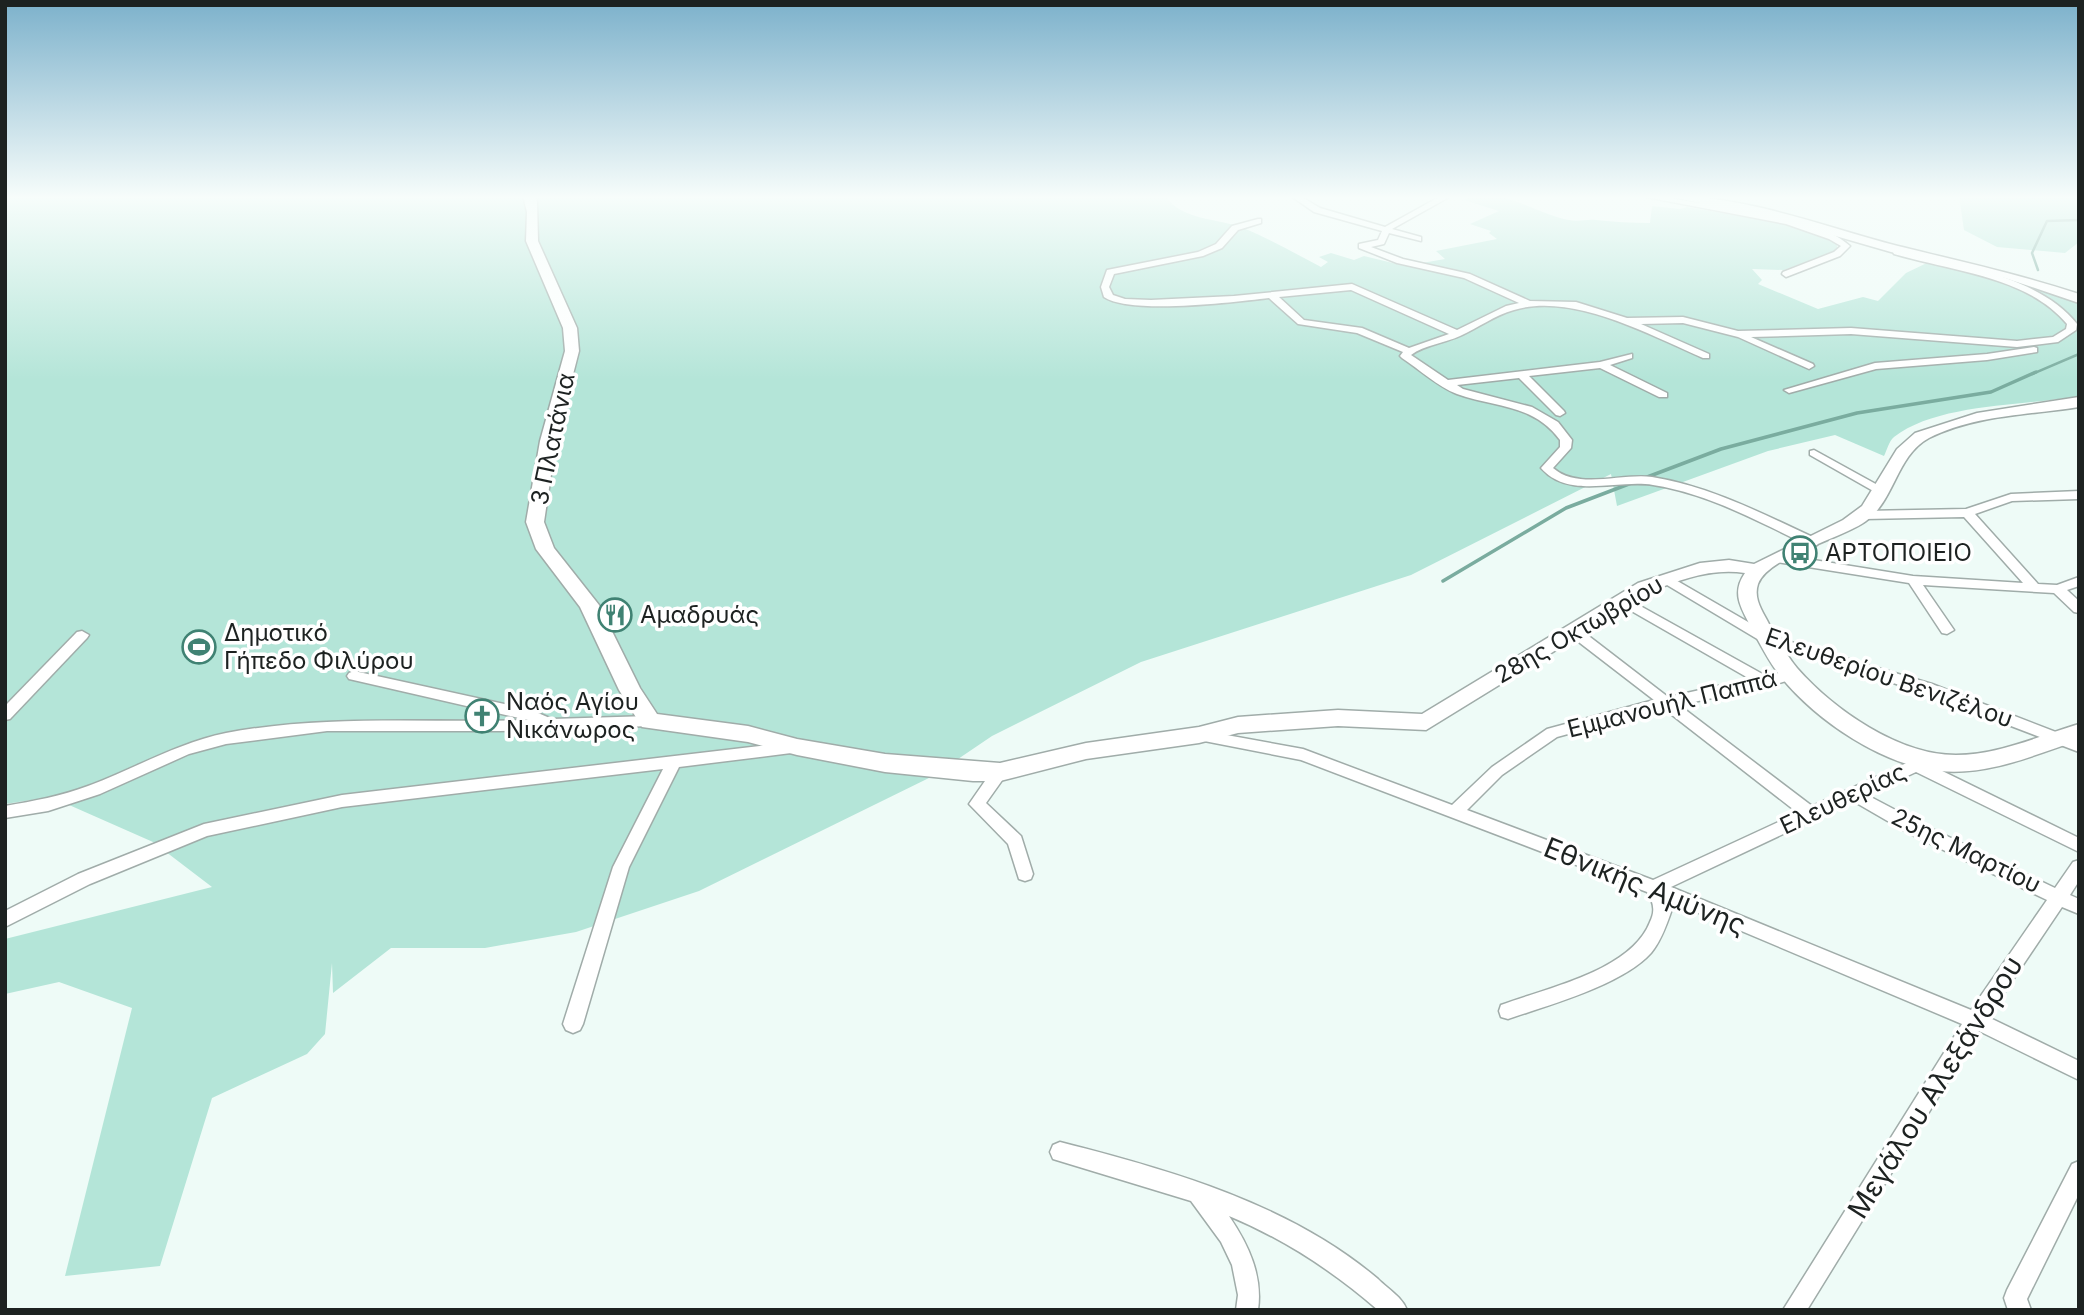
<svg xmlns="http://www.w3.org/2000/svg" width="2084" height="1315" font-family="Inter,sans-serif">
<rect width="100%" height="100%" fill="#eefbf7"/>
<g fill="#b4e5d8">
<path d="M 5,196 L 1165,196 C 1183,221 1218,218 1243,228 C 1270,239 1296,254 1321,267 L 1328,262 L 1319,257 L 1331,253 L 1354,260 L 1364,256 L 1405,266 L 1445,259 L 1436,251 L 1497,239 L 1489,233 L 1491,231 L 1470,224 L 1499,211 L 1464,200 C 1495,183 1538,215 1569,220 C 1578,222 1587,219 1596,220 C 1614,222 1631,223 1650,223 L 1652,206 L 1680,209 L 1687,207 L 1780,223 L 1836,241 L 1838,250 L 1784,270 L 1752,269 L 1762,280 L 1758,284 L 1818,309 L 1863,297 L 1878,301 L 1906,273 L 1933,260 L 2011,278 L 2079,303 L 2079,396 C 2025,406 1938,403 1894,437 C 1889,441 1887,450 1884,456 L 1835,435 L 1768,451 L 1617,506 L 1611,474 L 1411,575 L 1141,662 L 992,736 L 933,776 L 699,891 L 576,932 L 485,948 L 391,948 L 333,993 L 332,963 L 325,1034 L 307,1054 L 212,1098 L 160,1266 L 65,1276 L 132,1008 L 59,982 L 5,994 L 5,939 L 212,887 L 153,842 L 51,797 L 5,804 Z"/>
<path d="M 1959,196 L 2079,196 L 2079,242 L 2065,253 L 1997,247 L 1964,230 Z"/>
</g>
<g fill="none" stroke-linecap="round" stroke-linejoin="round">
<g stroke="#7aac9f" stroke-width="2.5">
<path d="M 2038,270 L 2032,253 L 2047,221 L 2079,220"/>
<path d="M 2032,374 L 2079,354"/>
</g>
<g stroke="#7aac9f" stroke-width="3.5">
<path d="M 1642,479 L 1721,449 L 1857,413 L 1991,392 L 2036,372"/>
<path d="M 1443,581 L 1566,508 L 1634,482"/>
</g>
<defs>
<g id="street">
<path d="M 1291,196 L 1300,196 L 1320,208 L 1385,227 L 1441,196 L 1451,196 L 1392,229 L 1421,237 L 1421,241 L 1389,233 L 1384,244 L 1371,247 L 1403,259 L 1470,274 L 1530,301 L 1576,302 L 1627,318 L 1683,317 L 1738,331 L 1851,328 L 2017,341 L 2053,337 L 2066,329 L 2067,324 C 2027,276 1951,271 1894,254 L 1893,252 L 1897,249 C 1954,265 2039,275 2077,324 L 2076,330 L 2058,342 L 2017,347 L 1851,334 L 1751,337 L 1813,364 L 1814,366 L 1809,369 L 1738,337 L 1683,323 L 1641,324 L 1709,354 L 1709,358 L 1703,358 C 1650,335 1572,292 1514,310 C 1495,315 1478,328 1460,336 C 1445,343 1424,345 1411,355 L 1448,380 L 1600,362 L 1632,354 L 1632,358 L 1610,365 L 1667,393 L 1667,397 L 1659,397 L 1600,368 L 1529,376 L 1564,411 L 1565,413 L 1560,416 L 1556,415 L 1519,378 L 1457,385 L 1463,389 L 1532,407 L 1558,422 L 1572,440 L 1571,448 L 1553,468 C 1578,490 1621,473 1652,477 C 1710,486 1765,515 1817,539 L 1819,542 L 1817,545 L 1813,546 C 1796,541 1780,531 1764,524 C 1729,507 1692,491 1653,485 C 1617,479 1569,500 1541,468 L 1560,447 L 1560,440 C 1534,404 1496,408 1457,394 C 1438,387 1419,369 1402,358 L 1400,356 L 1403,352 L 1357,333 L 1298,324 L 1269,298 C 1234,302 1131,315 1104,297 L 1101,287 L 1107,270 L 1198,252 L 1216,244 L 1232,226 L 1258,219 L 1261,219 L 1261,223 L 1238,230 L 1222,248 L 1203,256 L 1114,274 L 1109,287 L 1113,295 L 1125,299 L 1151,300 L 1234,296 L 1352,284 L 1457,330 L 1506,306 L 1519,303 L 1464,278 L 1397,263 L 1359,248 L 1359,244 L 1378,240 L 1382,231 L 1314,212 ZM 1351,290 L 1449,334 L 1409,348 L 1362,328 L 1304,320 L 1279,297 Z"/>
<path d="M 1641,196 L 1672,196 L 1674,199 C 1721,207 1815,214 1850,246 L 1840,256 L 1786,277 L 1782,274 L 1783,272 L 1834,252 L 1841,246 L 1829,239 L 1786,224 Z"/>
<path d="M 2034,347 L 2037,348 L 2037,352 L 1987,360 L 1876,369 L 1789,393 L 1784,390 L 1875,363 L 1987,354 Z"/>
<path d="M 1814,450 L 1883,488 L 1885,490 L 1883,492 L 1875,492 L 1810,455 L 1810,451 Z"/>
<path d="M 2079,491 L 2079,499 L 2012,501 L 1975,514 L 2038,584 L 2057,585 L 2079,577 L 2079,586 L 2067,590 L 2079,601 L 2079,613 L 2074,612 L 2054,593 L 1923,585 L 1954,630 L 1947,634 L 1942,633 L 1909,583 L 1777,562 L 1771,558 L 1777,554 L 1913,576 L 2023,583 L 1964,517 L 1864,519 L 1858,515 L 1864,511 L 1966,509 L 2011,494 Z"/>
<path d="M 1667,575 L 1774,637 L 1932,684 L 2079,741 L 2079,752 L 1922,692 L 1764,643 L 1662,582 L 1661,579 Z"/>
<path d="M 1626,598 L 1766,676 L 1791,670 L 1796,672 L 1798,675 L 1796,678 L 1766,687 L 1679,705 L 1812,806 L 1911,761 C 1915,755 1918,754 1925,756 L 1928,760 L 1926,763 L 2079,838 L 2079,852 L 1916,772 L 1867,795 L 1922,824 L 2055,888 L 2073,862 L 2079,860 L 2079,881 L 2070,895 L 2079,899 L 2079,914 L 2062,907 L 1988,1017 L 2079,1061 L 2079,1080 L 1979,1031 L 1807,1310 L 1783,1310 L 1962,1024 L 1668,900 L 1672,909 C 1667,924 1661,941 1651,953 C 1622,985 1549,1005 1508,1019 L 1501,1017 L 1499,1011 L 1501,1005 C 1546,988 1631,971 1650,922 C 1652,918 1654,912 1653,907 C 1653,902 1649,896 1647,892 L 1301,760 L 1199,740 L 1194,739 L 1191,735 L 1194,731 L 1199,730 L 1303,749 L 1452,805 L 1492,767 L 1547,729 L 1654,700 L 1567,633 L 1565,630 L 1567,627 L 1577,627 L 1668,697 L 1750,679 L 1621,605 L 1619,602 ZM 1663,708 L 1798,813 L 1653,880 L 1467,810 L 1502,775 L 1557,737 ZM 1853,801 L 1910,834 L 2047,900 L 1971,1010 L 1671,887 Z"/>
<path d="M 82,631 L 89,635 L 87,638 L 10,719 L 5,720 L 5,706 L 77,632 Z"/>
<path d="M 354,671 L 531,710 L 552,719 L 650,716 L 655,717 L 657,721 L 655,725 L 650,726 L 499,731 L 327,731 L 226,744 L 189,754 L 100,794 L 48,811 L 5,818 L 5,806 C 34,801 61,796 88,786 C 134,769 177,743 226,733 C 326,714 427,723 528,720 L 349,679 L 347,676 L 349,673 Z"/>
<path d="M 794,742 L 799,744 L 802,748 L 799,752 L 679,767 L 629,867 L 583,1024 L 580,1030 L 573,1033 L 566,1030 L 563,1024 L 613,867 L 663,769 L 342,807 L 207,836 L 90,884 L 5,927 L 5,911 L 78,874 L 204,824 L 342,795 Z"/>
<path d="M 1000,766 L 1006,768 L 1008,772 L 986,803 L 1021,836 L 1033,874 L 1031,879 L 1025,881 L 1019,879 L 1008,844 L 969,804 L 994,768 Z"/>
<path d="M 1060,1142 C 1170,1170 1290,1204 1378,1279 C 1388,1289 1402,1297 1407,1310 L 1378,1310 C 1333,1271 1284,1239 1229,1216 C 1248,1244 1263,1275 1258,1310 L 1236,1310 L 1238,1295 L 1232,1265 L 1221,1242 L 1191,1201 L 1053,1159 L 1050,1152 L 1053,1145 Z"/>
<path d="M 2079,1161 L 2079,1194 L 2027,1299 L 2031,1310 L 2008,1310 L 2004,1298 L 2007,1290 L 2072,1164 Z"/>
</g>
<g id="secondary">
<path d="M 523,196 L 535,196 L 537,201 L 538,241 L 577,328 L 579,351 L 556,441 L 544,522 L 554,548 L 599,605 L 640,688 L 657,714 L 748,726 L 797,739 L 885,754 L 1000,763 L 1086,743 L 1199,727 L 1238,717 L 1338,710 L 1422,714 L 1638,583 L 1700,563 L 1729,560 L 1754,564 L 1843,520 L 1862,506 L 1897,449 L 1915,433 L 1977,413 L 2079,397 L 2079,407 C 2030,415 1974,415 1929,438 C 1896,456 1895,500 1866,521 C 1842,539 1768,556 1758,584 C 1753,599 1763,612 1769,624 C 1778,639 1786,655 1797,668 C 1834,710 1899,755 1956,755 C 1998,755 2039,736 2079,724 L 2079,740 C 2034,755 1988,776 1939,771 C 1882,765 1817,721 1781,677 C 1769,662 1760,644 1751,627 C 1741,608 1731,593 1745,573 C 1712,568 1682,579 1652,591 L 1426,730 L 1338,726 L 1238,733 L 1199,743 L 1086,759 L 1000,781 L 973,781 L 885,772 L 797,755 L 748,742 L 642,727 L 619,690 L 580,607 L 536,549 L 526,522 L 540,441 L 565,351 L 563,328 L 526,241 L 527,212 Z"/>
<path d="M 1668,196 C 1744,195 1825,227 1898,246 C 1959,261 2018,274 2079,294 L 2079,303 L 2005,278 L 1891,252 L 1787,222 Z"/>
</g>
</defs>
<use href="#street" stroke="#a0aca9" stroke-width="3"/>
<use href="#secondary" stroke="#a0aca9" stroke-width="3"/>
<use href="#street" fill="#fff" fill-rule="evenodd"/>
<use href="#secondary" fill="#fff" fill-rule="evenodd"/>
</g>
<linearGradient id="sky" x2="0" y2="1"><stop stop-color="#7cb1cb"/><stop offset="0.52" stop-color="#f7fdfb"/><stop offset="1" stop-color="#f7fdfb" stop-opacity="0"/></linearGradient>
<rect width="2084" height="380" fill="url(#sky)"/>
<defs>
<symbol id="bus-ring" viewBox="-11 -11 22 22"><circle r="9.5" fill="#fff" stroke="#408273" stroke-width="1.5"/><path d="M-5-6H5V4H4V6H2V4H-2V6H-4V4H-5ZM-3.5-4V0h7V-4ZM-3.5 1.2v1.5H-2V1.2ZM2 1.2v1.5H3.5V1.2Z" fill="#408273"/></symbol>
<symbol id="restaurant-ring" viewBox="-11 -11 22 22"><circle r="9.5" fill="#fff" stroke="#408273" stroke-width="1.5"/><path d="M-5-6h1v4h1v-4h1v4h1v-4h1v5L-1.5 .5V6h-2V.5L-5-1ZM5-6V6H3V1.5H1.5Q1.5-4 5-6Z" fill="#408273"/></symbol>
<symbol id="stadium-ring" viewBox="-11 -11 22 22"><circle r="9.5" fill="#fff" stroke="#408273" stroke-width="1.5"/><path d="M0-5a6.5 5 0 1 0 0 10a6.5 5 0 1 0 0-10ZM-3.5-1.8h7v3.6h-7Z" fill="#408273"/></symbol>
<symbol id="church-ring" viewBox="-11 -11 22 22"><circle r="9.5" fill="#fff" stroke="#408273" stroke-width="1.5"/><path d="M-1.2-6h2.4v3.5h3.3v2.4h-3.3V6h-2.4V-.1h-3.3v-2.4h3.3Z" fill="#408273"/></symbol>
</defs>
<g fill-rule="evenodd">
<use href="#bus-ring" x="1781" y="534" width="38" height="38"/>
<use href="#restaurant-ring" x="596" y="596" width="38" height="38"/>
<use href="#stadium-ring" x="180" y="628" width="38" height="38"/>
<use href="#church-ring" x="463" y="697" width="38" height="38"/>
</g>
<g text-anchor="middle" stroke-width="7" stroke-linejoin="round" paint-order="stroke">
<g font-size="24" fill="#1d2221" stroke="#fff">
<text transform="translate(553 439) rotate(-78)" y="8">3 Πλατάνια</text>
<text transform="translate(1579 630) rotate(-30)" y="8">28ης Οκτωβρίου</text>
<text transform="translate(1889 678) rotate(19)" y="8">Ελευθερίου Βενιζέλου</text>
<text transform="translate(1672 704) rotate(-14)" y="8">Εμμανουήλ Παππά</text>
<text transform="translate(1843 799) rotate(-25)" y="8">Ελευθερίας</text>
<text transform="translate(1966 851) rotate(26)" y="8">25ης Μαρτίου</text>
</g>
<g font-size="24" fill="#1d2221" stroke="#fff" text-anchor="start">
<text x="1825" y="561">ΑΡΤΟΠΟΙΕΙΟ</text>
<text x="640" y="623">Αμαδρυάς</text>
<text x="224" y="641">Δημοτικό<tspan x="224" dy="28">Γήπεδο Φιλύρου</tspan></text>
<text x="506" y="710">Ναός Αγίου<tspan x="506" dy="28">Νικάνωρος</tspan></text>
</g>
<g font-size="28" fill="#1d2221" stroke="#fff">
<text transform="translate(1645 886) rotate(22)" y="10">Εθνικής Αμύνης</text>
<text transform="translate(1935 1087) rotate(-58)" y="10">Μεγάλου Αλεξάνδρου</text>
</g>
</g>
<rect width="2084" height="1315" fill="none" stroke="#1d2221" stroke-width="14"/>
</svg>
